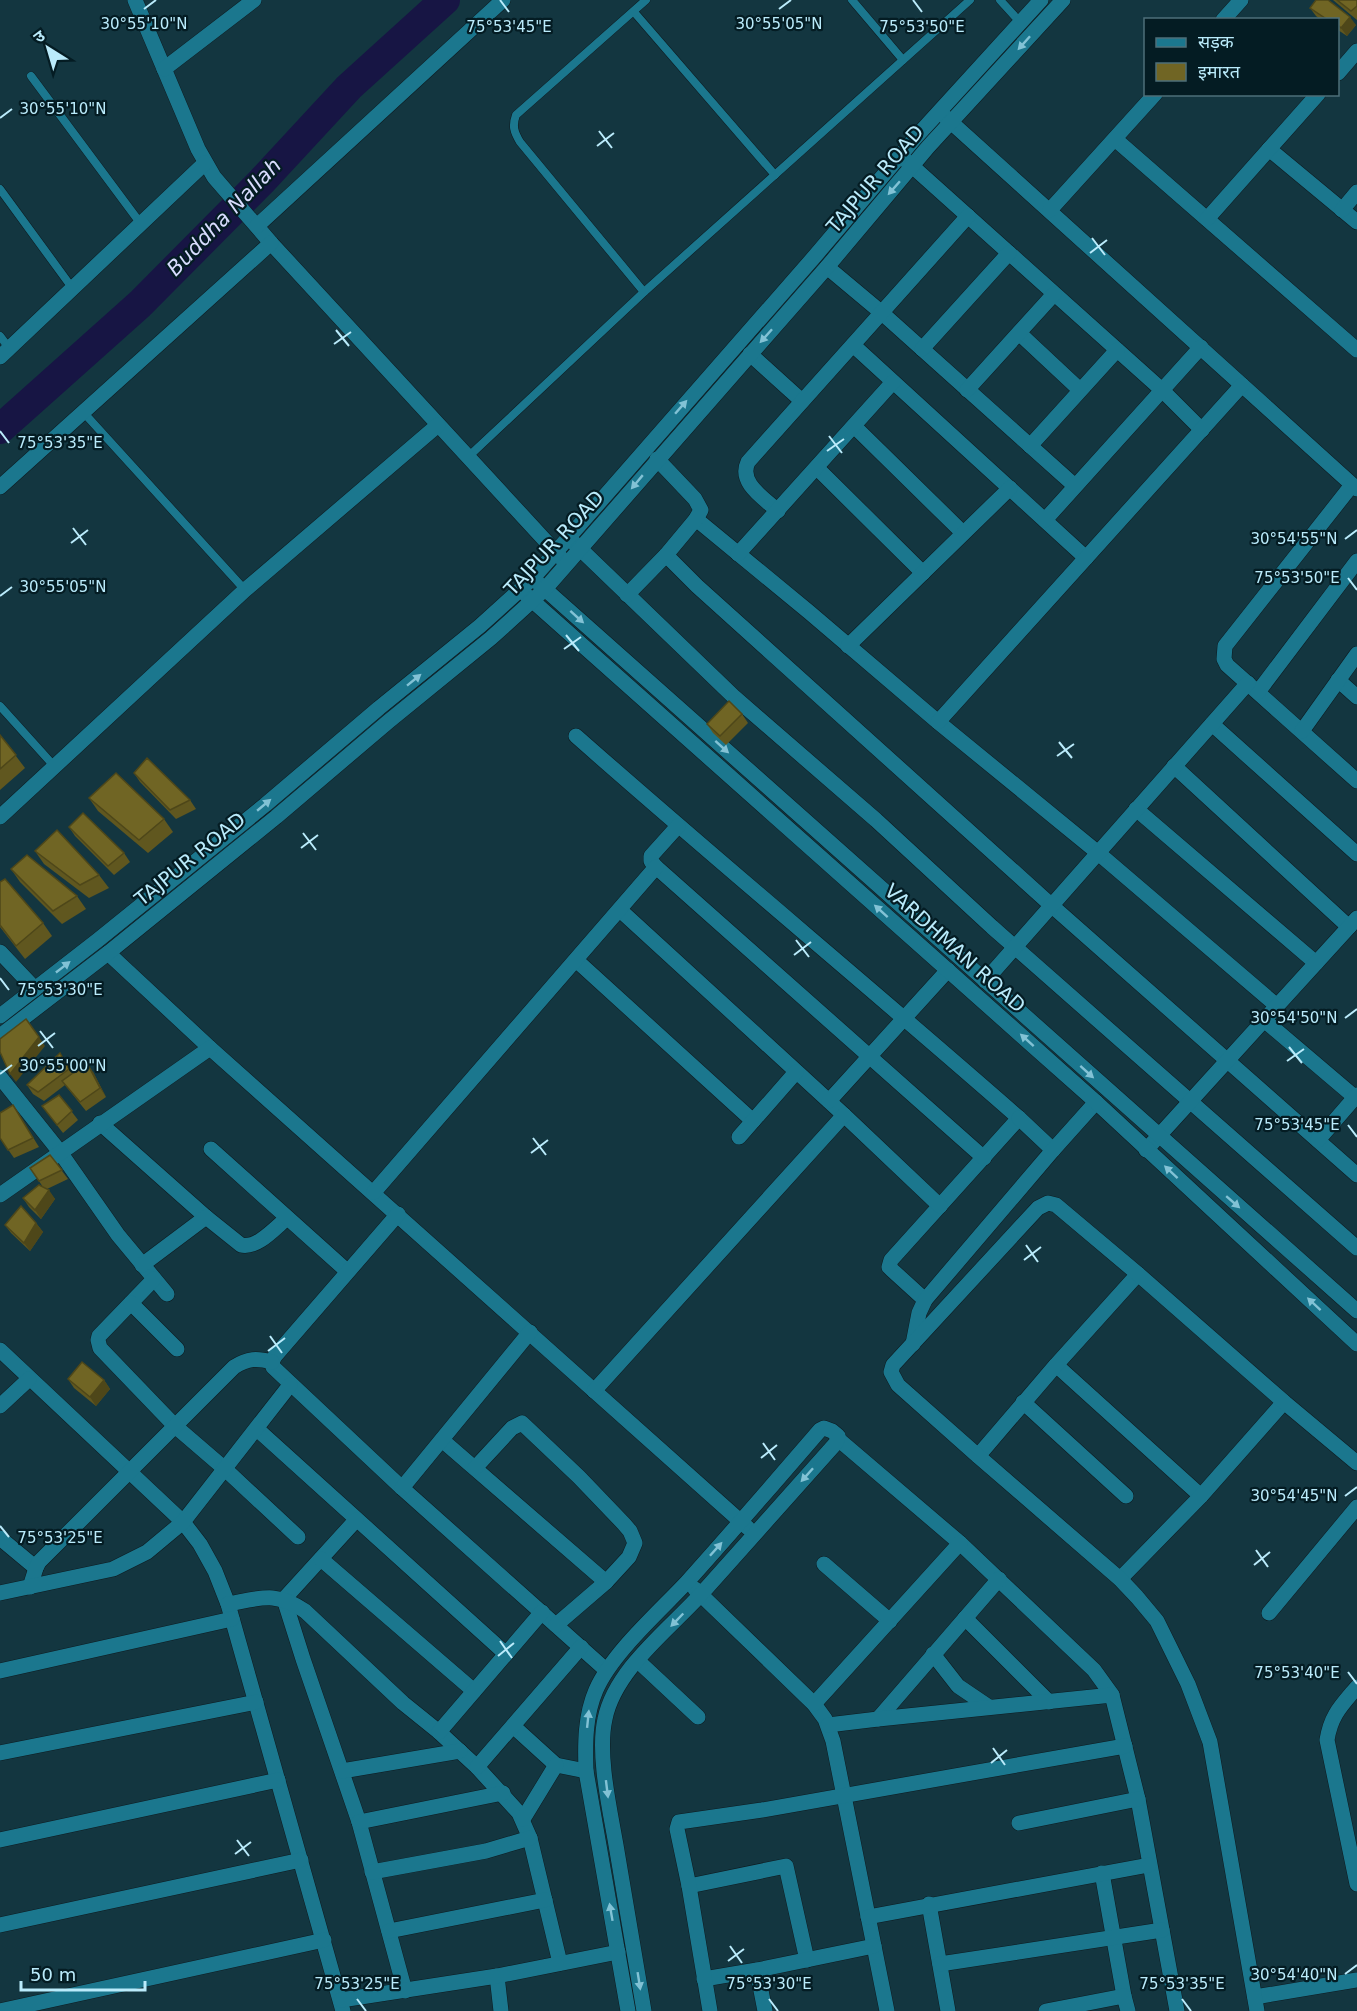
<svg xmlns="http://www.w3.org/2000/svg" width="1357" height="2011" font-family="'DejaVu Sans','Noto Sans Devanagari',sans-serif">
<rect width="100%" height="100%" fill="#133640"/>
<g fill="none" stroke-linecap="round" stroke-linejoin="round">
<path stroke="#171544" stroke-width="30" d="M 0,429 L 140,304 L 261,182 L 349,87 L 445,0"/>
<defs>
<g id="lane">
<path d="M 852,0 L 903,60"/>
<path d="M 1000,0 L 1020,22"/>
<path d="M 634,12 L 775,175"/>
<path d="M 31,76 L 141,224"/>
<path d="M 0,189 L 73,289"/>
<path d="M 644,292 L 520,142 C 514,132 512,126 516,115 L 646,0"/>
<path d="M 0,336 L 9,348"/>
<path d="M 84,413 L 245,590"/>
<path d="M 468,457 L 644,292 L 970,0"/>
<path d="M 0,706 L 55,767"/>
</g>
<g id="street">
<path d="M 135,0 L 198,149 L 214,177 L 271,243 L 564,561"/>
<path d="M 1223,20 L 1241,0"/>
<path d="M 164,69 L 254,0"/>
<path d="M 1338,73 L 1357,51"/>
<path d="M 942,114 L 1357,489"/>
<path d="M 1115,139 L 1357,350"/>
<path d="M 1269,149 L 1357,222"/>
<path d="M 902,157 L 1162,390 L 1202,430"/>
<path d="M 1050,210 L 1155,94"/>
<path d="M 1342,210 L 1357,192"/>
<path d="M 1207,219 L 1318,94"/>
<path d="M 257,226 L 503,0"/>
<path d="M 827,267 L 882,313 L 1075,486"/>
<path d="M 1019,333 L 1080,390"/>
<path d="M 853,345 L 1086,558"/>
<path d="M 922,349 L 1009,253"/>
<path d="M 750,354 L 802,401"/>
<path d="M 0,357 L 205,163"/>
<path d="M 967,390 L 1054,294"/>
<path d="M 854,426 L 963,533"/>
<path d="M 1030,446 L 1117,350"/>
<path d="M 817,468 L 923,573"/>
<path d="M 1352,485 L 1225,646 L 1224,659 L 1227,665 L 1357,781"/>
<path d="M 0,487 L 271,243"/>
<path d="M 778,511 C 764,498 738,483 748,462 L 968,216"/>
<path d="M 696,519 L 809,612 L 938,722 L 1097,852 L 1277,1006"/>
<path d="M 1045,520 L 1201,347"/>
<path d="M 571,540 L 733,696 L 876,820 L 992,927 L 1357,1248"/>
<path d="M 738,554 L 893,382"/>
<path d="M 666,555 L 697,586 L 1051,905 L 1357,1175"/>
<path d="M 627,595 L 666,555 L 696,519 L 701,510 L 695,499 L 657,459"/>
<path d="M 848,646 L 1010,488"/>
<path d="M 1338,680 L 1357,697"/>
<path d="M 1258,692 L 1357,561"/>
<path d="M 938,722 L 1242,385"/>
<path d="M 1212,724 L 1357,854"/>
<path d="M 1302,731 L 1357,654"/>
<path d="M 576,736 C 722,865 872,989 1019,1118 L 891,1260 L 889,1267 L 892,1270 L 925,1300"/>
<path d="M 1174,766 L 1349,927"/>
<path d="M 1136,809 L 1316,963"/>
<path d="M 0,817 L 245,590 L 438,425"/>
<path d="M 678,826 L 651,856 L 651,861 L 655,866 L 984,1158"/>
<path d="M 620,910 L 844,1115 L 940,1206"/>
<path d="M 0,952 L 35,989"/>
<path d="M 108,953 L 210,1048 L 748,1528"/>
<path d="M 576,960 L 753,1121"/>
<path d="M 985,981 L 1248,683"/>
<path d="M 1264,1020 L 1357,1099"/>
<path d="M 0,1077 L 60,1152 L 118,1235 L 167,1294"/>
<path d="M 829,1101 L 948,970"/>
<path d="M 1019,1118 L 1053,1150"/>
<path d="M 100,1123 L 206,1217 L 241,1245 C 257,1249 275,1228 287,1218"/>
<path d="M 739,1137 L 796,1072"/>
<path d="M 1318,1140 L 1357,1095"/>
<path d="M 211,1149 L 347,1271"/>
<path d="M 1146,1150 L 1357,918"/>
<path d="M 374,1192 L 656,867"/>
<path d="M 0,1195 L 210,1048"/>
<path d="M 398,1214 L 275,1356 L 272,1362 L 273,1367 L 402,1488 L 606,1670"/>
<path d="M 142,1265 L 206,1217"/>
<path d="M 154,1279 L 99,1336 L 98,1340 L 100,1348 L 175,1426 L 225,1469 L 298,1537"/>
<path d="M 131,1303 L 177,1349"/>
<path d="M 913,1344 L 919,1313 L 925,1300 L 1053,1150 L 1096,1102"/>
<path d="M 0,1350 L 183,1522 L 200,1544 L 215,1571 L 228,1604 L 343,2011"/>
<path d="M 1056,1365 L 1201,1496"/>
<path d="M 594,1391 L 844,1115"/>
<path d="M 1023,1402 L 1126,1496"/>
<path d="M 0,1406 L 29,1379"/>
<path d="M 257,1429 L 506,1654"/>
<path d="M 838,1439 L 960,1543 L 1094,1670 L 1112,1695"/>
<path d="M 442,1440 L 606,1582"/>
<path d="M 978,1456 L 1056,1365 L 1138,1274"/>
<path d="M 475,1468 L 512,1428 L 522,1423 L 579,1477 L 624,1524 L 630,1531 L 635,1543 L 629,1557 L 606,1582 L 556,1625"/>
<path d="M 402,1488 L 530,1332"/>
<path d="M 356,1520 L 284,1599 L 303,1659 L 359,1822 L 405,1991"/>
<path d="M 0,1538 L 36,1568"/>
<path d="M 321,1559 L 474,1691"/>
<path d="M 824,1564 L 890,1621"/>
<path d="M 1120,1579 L 1201,1496 L 1284,1402"/>
<path d="M 30,1587 L 36,1568 L 39,1562 L 234,1367 C 248,1358 257,1358 272,1362"/>
<path d="M 695,1589 L 814,1704 L 825,1719 L 833,1741 L 887,2011"/>
<path d="M 0,1593 L 113,1569 L 147,1552 L 183,1522 L 290,1385"/>
<path d="M 228,1604 C 261,1598 276,1591 305,1611 L 403,1703 L 439,1732 L 477,1767 L 519,1813 L 530,1838 L 560,1963"/>
<path d="M 1269,1613 L 1357,1507"/>
<path d="M 965,1618 L 1049,1702"/>
<path d="M 933,1654 L 958,1686 L 989,1707"/>
<path d="M 638,1661 L 698,1717"/>
<path d="M 0,1671 L 232,1619"/>
<path d="M 1357,1687 C 1341,1706 1331,1715 1327,1740 L 1357,1884"/>
<path d="M 814,1704 L 960,1543"/>
<path d="M 878,1719 L 999,1579"/>
<path d="M 828,1725 L 878,1719 L 1112,1695 L 1138,1799 L 1177,2011"/>
<path d="M 513,1726 L 556,1765 L 586,1771"/>
<path d="M 439,1732 L 542,1612"/>
<path d="M 0,1753 L 256,1702"/>
<path d="M 477,1767 L 581,1647"/>
<path d="M 342,1771 L 460,1751"/>
<path d="M 523,1819 L 556,1765"/>
<path d="M 359,1822 L 503,1793"/>
<path d="M 1019,1823 L 1138,1799"/>
<path d="M 0,1840 L 278,1780"/>
<path d="M 372,1872 L 486,1851 L 530,1838"/>
<path d="M 1102,1873 L 1124,1996"/>
<path d="M 689,1886 L 786,1866 L 807,1960"/>
<path d="M 929,1904 L 948,2011"/>
<path d="M 868,1917 L 1149,1865"/>
<path d="M 0,1925 L 301,1860"/>
<path d="M 389,1931 L 545,1900"/>
<path d="M 940,1964 L 1162,1930"/>
<path d="M 757,1970 L 765,2011"/>
<path d="M 497,1976 L 501,2011"/>
<path d="M 704,1979 L 757,1970 L 874,1946"/>
<path d="M 1255,1997 L 1357,1980"/>
<path d="M 341,2000 L 497,1976 L 618,1952"/>
<path d="M 0,2011 L 324,1940"/>
<path d="M 628,2011 L 586,1771 C 585,1744 585,1715 596,1690 C 612,1653 659,1612 687,1582 C 732,1532 776,1481 820,1430 L 824,1428 L 832,1431 L 838,1436 L 836,1443 C 792,1492 748,1542 703,1592 C 670,1629 615,1669 605,1719 C 597,1754 610,1810 616,1845 C 625,1901 635,1956 644,2011"/>
<path d="M 710,2011 L 689,1886 L 677,1829 L 679,1822 L 762,1810 L 1125,1746"/>
<path d="M 1046,2011 L 1124,1996 L 1128,2011"/>
<path d="M 1257,2011 L 1210,1742 L 1188,1684 L 1157,1621 L 1137,1597 L 1120,1579 L 978,1456 L 898,1385 L 891,1372 L 893,1365 L 1038,1208 L 1048,1203 L 1056,1205 L 1138,1274 L 1284,1402 L 1357,1463"/>
</g>
<g id="secondary">
<path d="M 537,582 L 1357,1311"/>
<path d="M 526,595 L 1096,1102 L 1357,1344"/>
<path d="M 0,1016 L 98,940 L 265,805 L 379,708 L 480,626 L 533,578 L 815,256 L 916,137 L 1041,0"/>
<path d="M 0,1036 L 108,953 L 276,817 L 389,721 L 491,638 L 545,589 L 827,267 L 928,147 L 1063,0"/>
</g>
</defs>
<use href="#lane" stroke="#0d1b20" stroke-width="9"/>
<use href="#street" stroke="#0d1b20" stroke-width="16"/>
<use href="#secondary" stroke="#0d1b20" stroke-width="16"/>
<use href="#lane" stroke="#1b778e" stroke-width="8"/>
<use href="#street" stroke="#1b778e" stroke-width="15"/>
<use href="#secondary" stroke="#1b778e" stroke-width="15"/>
</g>
<g fill="#60571f">
<path d="M 1333,0 L 1357,0 L 1357,20 Z"/>
<path d="M 1310,8 L 1356,25 L 1347,36 L 1338,30 L 1338,20 L 1321,20 L 1316,16 Z"/>
<path d="M 742,714 L 748,723 L 726,745 L 713,733 L 707,724 Z"/>
<path d="M 0,735 L 25,768 L 0,790 Z"/>
<path d="M 134,773 L 190,800 L 196,809 L 176,819 L 140,782 Z"/>
<path d="M 89,798 L 164,819 L 173,832 L 148,853 L 98,811 Z"/>
<path d="M 69,827 L 124,853 L 130,862 L 114,875 L 75,836 Z"/>
<path d="M 35,851 L 99,875 L 109,888 L 89,898 L 44,864 Z"/>
<path d="M 11,869 L 77,896 L 86,909 L 62,924 L 20,882 Z"/>
<path d="M 0,882 L 43,923 L 52,936 L 25,959 L 0,927 Z"/>
<path d="M 60,1053 L 73,1073 L 93,1072 L 106,1097 L 86,1111 L 65,1085 L 44,1101 L 33,1094 L 27,1085 Z"/>
<path d="M 59,1095 L 78,1120 L 63,1133 L 42,1106 Z"/>
<path d="M 13,1105 L 39,1147 L 14,1158 L 0,1138 Z"/>
<path d="M 50,1155 L 68,1179 L 47,1189 L 55,1199 L 41,1219 L 29,1207 L 23,1198 L 43,1187 L 30,1168 Z"/>
<path d="M 36,1223 L 43,1232 L 30,1251 L 11,1233 L 5,1225 Z"/>
<path d="M 68,1379 L 104,1380 L 110,1389 L 96,1406 L 74,1388 Z"/>
</g>
<g fill="#4e4719">
<path d="M 1350,17 L 1356,25 L 1347,36 L 1341,28 Z"/>
<path d="M 39,1037 L 45,1046 L 16,1082 L 10,1074 Z"/>
<path d="M 87,1063 L 93,1072 L 106,1097 L 100,1088 Z"/>
<path d="M 49,1190 L 55,1199 L 41,1219 L 35,1210 Z"/>
<path d="M 36,1223 L 43,1232 L 30,1251 L 24,1243 Z"/>
<path d="M 104,1380 L 110,1389 L 96,1406 L 90,1397 Z"/>
</g>
<g fill="#706524" stroke="#4e4719" stroke-width="1.5">
<path d="M 1316,0 L 1328,0 L 1350,17 L 1341,28 L 1338,25 L 1338,20 L 1328,20 L 1310,8 Z"/>
<path d="M 1337,0 L 1357,0 L 1357,6 L 1351,11 Z"/>
<path d="M 729,701 L 742,714 L 720,736 L 707,724 Z"/>
<path d="M 0,735 L 16,755 L 0,769 Z"/>
<path d="M 147,758 L 190,800 L 170,810 L 134,773 Z"/>
<path d="M 116,773 L 164,819 L 139,840 L 89,798 Z"/>
<path d="M 83,813 L 124,853 L 108,866 L 69,827 Z"/>
<path d="M 57,830 L 99,875 L 80,885 L 35,851 Z"/>
<path d="M 27,855 L 77,896 L 53,911 L 11,869 Z"/>
<path d="M 5,879 L 43,923 L 16,946 L 0,925 L 0,882 Z"/>
<path d="M 26,1019 L 39,1037 L 10,1074 L 0,1052 L 0,1039 Z"/>
<path d="M 60,1053 L 69,1069 L 38,1092 L 27,1085 Z"/>
<path d="M 87,1063 L 100,1088 L 80,1102 L 62,1081 Z"/>
<path d="M 59,1095 L 72,1111 L 57,1125 L 42,1106 Z"/>
<path d="M 13,1105 L 33,1138 L 8,1150 L 0,1138 L 0,1113 Z"/>
<path d="M 50,1155 L 62,1170 L 39,1181 L 30,1168 Z"/>
<path d="M 39,1185 L 49,1190 L 35,1210 L 23,1198 Z"/>
<path d="M 21,1206 L 36,1223 L 24,1243 L 5,1225 Z"/>
<path d="M 82,1362 L 104,1380 L 90,1397 L 68,1379 Z"/>
</g>
<defs><path id="oneway-solid" d="M-6-.8H1V-3.2L6.5 0L1 3.2V.8H-6Z" transform="scale(1.5)"/></defs>
<g fill="#82c2d5">
<use href="#oneway-solid" transform="translate(1024 43) rotate(132)"/>
<use href="#oneway-solid" transform="translate(894 188) rotate(131)"/>
<use href="#oneway-solid" transform="translate(766 336) rotate(132)"/>
<use href="#oneway-solid" transform="translate(681 407) rotate(-49)"/>
<use href="#oneway-solid" transform="translate(637 482) rotate(130)"/>
<use href="#oneway-solid" transform="translate(577 617) rotate(42)"/>
<use href="#oneway-solid" transform="translate(414 680) rotate(-39)"/>
<use href="#oneway-solid" transform="translate(722 747) rotate(42)"/>
<use href="#oneway-solid" transform="translate(264 805) rotate(-40)"/>
<use href="#oneway-solid" transform="translate(881 911) rotate(-138)"/>
<use href="#oneway-solid" transform="translate(63 967) rotate(-38)"/>
<use href="#oneway-solid" transform="translate(1027 1040) rotate(-138)"/>
<use href="#oneway-solid" transform="translate(1087 1072) rotate(42)"/>
<use href="#oneway-solid" transform="translate(1171 1172) rotate(-137)"/>
<use href="#oneway-solid" transform="translate(1233 1202) rotate(41)"/>
<use href="#oneway-solid" transform="translate(1314 1304) rotate(-137)"/>
<use href="#oneway-solid" transform="translate(807 1475) rotate(132)"/>
<use href="#oneway-solid" transform="translate(716 1549) rotate(-48)"/>
<use href="#oneway-solid" transform="translate(677 1620) rotate(134)"/>
<use href="#oneway-solid" transform="translate(588 1719) rotate(-84)"/>
<use href="#oneway-solid" transform="translate(607 1789) rotate(83)"/>
<use href="#oneway-solid" transform="translate(611 1912) rotate(-100)"/>
<use href="#oneway-solid" transform="translate(639 1981) rotate(81)"/>
</g>
<path fill="none" stroke="#baebfb" stroke-width="2" d="M 500,0 L 509,12M 913,0 L 922,12M 144,9 L 156,0M 779,9 L 791,0M 0,118 L 12,109M 599,131 L 612,148M 597,146 L 614,133M 1092,238 L 1105,255M 1090,253 L 1107,240M 336,330 L 349,346M 334,344 L 351,332M 0,431 L 9,443M 829,436 L 842,453M 827,451 L 844,439M 73,528 L 86,545M 1345,539 L 1357,530M 71,543 L 88,530M 1348,578 L 1357,590M 0,596 L 12,587M 566,635 L 579,651M 564,649 L 581,637M 1059,742 L 1072,758M 1057,756 L 1074,744M 303,833 L 316,850M 301,848 L 318,835M 796,940 L 809,957M 794,955 L 811,942M 0,978 L 9,990M 1345,1018 L 1357,1009M 40,1031 L 53,1048M 38,1046 L 55,1033M 1289,1047 L 1302,1063M 1287,1061 L 1304,1049M 0,1074 L 12,1065M 1348,1125 L 1357,1137M 533,1138 L 546,1155M 531,1153 L 548,1140M 1026,1245 L 1038,1262M 1024,1260 L 1041,1247M 270,1336 L 282,1353M 268,1351 L 285,1338M 763,1443 L 775,1460M 761,1458 L 777,1445M 1345,1496 L 1357,1487M 0,1526 L 9,1537M 1256,1550 L 1268,1567M 1254,1565 L 1270,1552M 500,1641 L 512,1658M 498,1656 L 514,1643M 1348,1672 L 1357,1684M 993,1748 L 1005,1765M 991,1763 L 1007,1750M 237,1840 L 249,1856M 235,1854 L 251,1842M 730,1946 L 742,1963M 728,1961 L 744,1949M 1345,1974 L 1357,1965M 357,1999 L 366,2011M 769,1999 L 778,2011M 1182,1999 L 1191,2011"/>
<g text-anchor="middle" stroke-width="4.5" stroke-linejoin="round" paint-order="stroke">
<g font-size="20" fill="#baebfb" stroke="#041c23">
<text transform="translate(875 179) rotate(-49)" y="7">TAJPUR ROAD</text>
<text transform="translate(554 543) rotate(-47)" y="7">TAJPUR ROAD</text>
<text transform="translate(190 859) rotate(-39)" y="7">TAJPUR ROAD</text>
<text transform="translate(955 948) rotate(42)" y="7">VARDHMAN ROAD</text>
</g>
<g font-size="21" font-style="italic" fill="#d8dcfe" stroke="#041c23">
<text transform="translate(224 217) rotate(-46)" y="7">Buddha Nallah</text>
</g>
</g>
<g font-size="15" text-anchor="middle" fill="#baebfb" stroke="#041c23" stroke-width="4.5" stroke-linejoin="round" paint-order="stroke">
<text x="144" y="29">30°55'10"N</text>
<text x="779" y="29">30°55'05"N</text>
<text x="509" y="32">75°53'45"E</text>
<text x="922" y="32">75°53'50"E</text>
<text x="63" y="114">30°55'10"N</text>
<text x="60" y="448">75°53'35"E</text>
<text x="1294" y="544">30°54'55"N</text>
<text x="1297" y="583">75°53'50"E</text>
<text x="63" y="592">30°55'05"N</text>
<text x="60" y="995">75°53'30"E</text>
<text x="1294" y="1023">30°54'50"N</text>
<text x="63" y="1071">30°55'00"N</text>
<text x="1297" y="1130">75°53'45"E</text>
<text x="1294" y="1501">30°54'45"N</text>
<text x="60" y="1543">75°53'25"E</text>
<text x="1297" y="1678">75°53'40"E</text>
<text x="1294" y="1980">30°54'40"N</text>
<text x="357" y="1989">75°53'25"E</text>
<text x="769" y="1989">75°53'30"E</text>
<text x="1182" y="1989">75°53'35"E</text>
</g>
<rect x="1144" y="18" width="195" height="78" fill="#041c23" stroke="#4d6f79" stroke-width="1.5"/>
<rect x="1156" y="38" width="30" height="9" fill="#1b778e" stroke="#4d6f79" stroke-width="1.5"/>
<text x="1198" y="48" font-size="18" fill="#baebfb">सड़क</text>
<rect x="1156" y="63" width="30" height="18" fill="#706524" stroke="#4d6f79" stroke-width="1.5"/>
<text x="1198" y="78" font-size="18" fill="#baebfb">इमारत</text>
<g transform="translate(48 48) rotate(323)" stroke="#041c23" stroke-width="4.5" paint-order="stroke">
<path d="M0-4.5L10 22L0 15L-10 22Z" fill="#baebfb"/>
<text y="-9" font-size="16" font-weight="bold" text-anchor="middle" fill="#baebfb">उ</text>
</g>
<path d="M21 1981v9h124v-9" fill="none" stroke="#baebfb" stroke-width="3"/>
<text x="30" y="1981" font-size="18" fill="#baebfb" stroke="#041c23" stroke-width="4.5" paint-order="stroke">50 m</text>
</svg>
